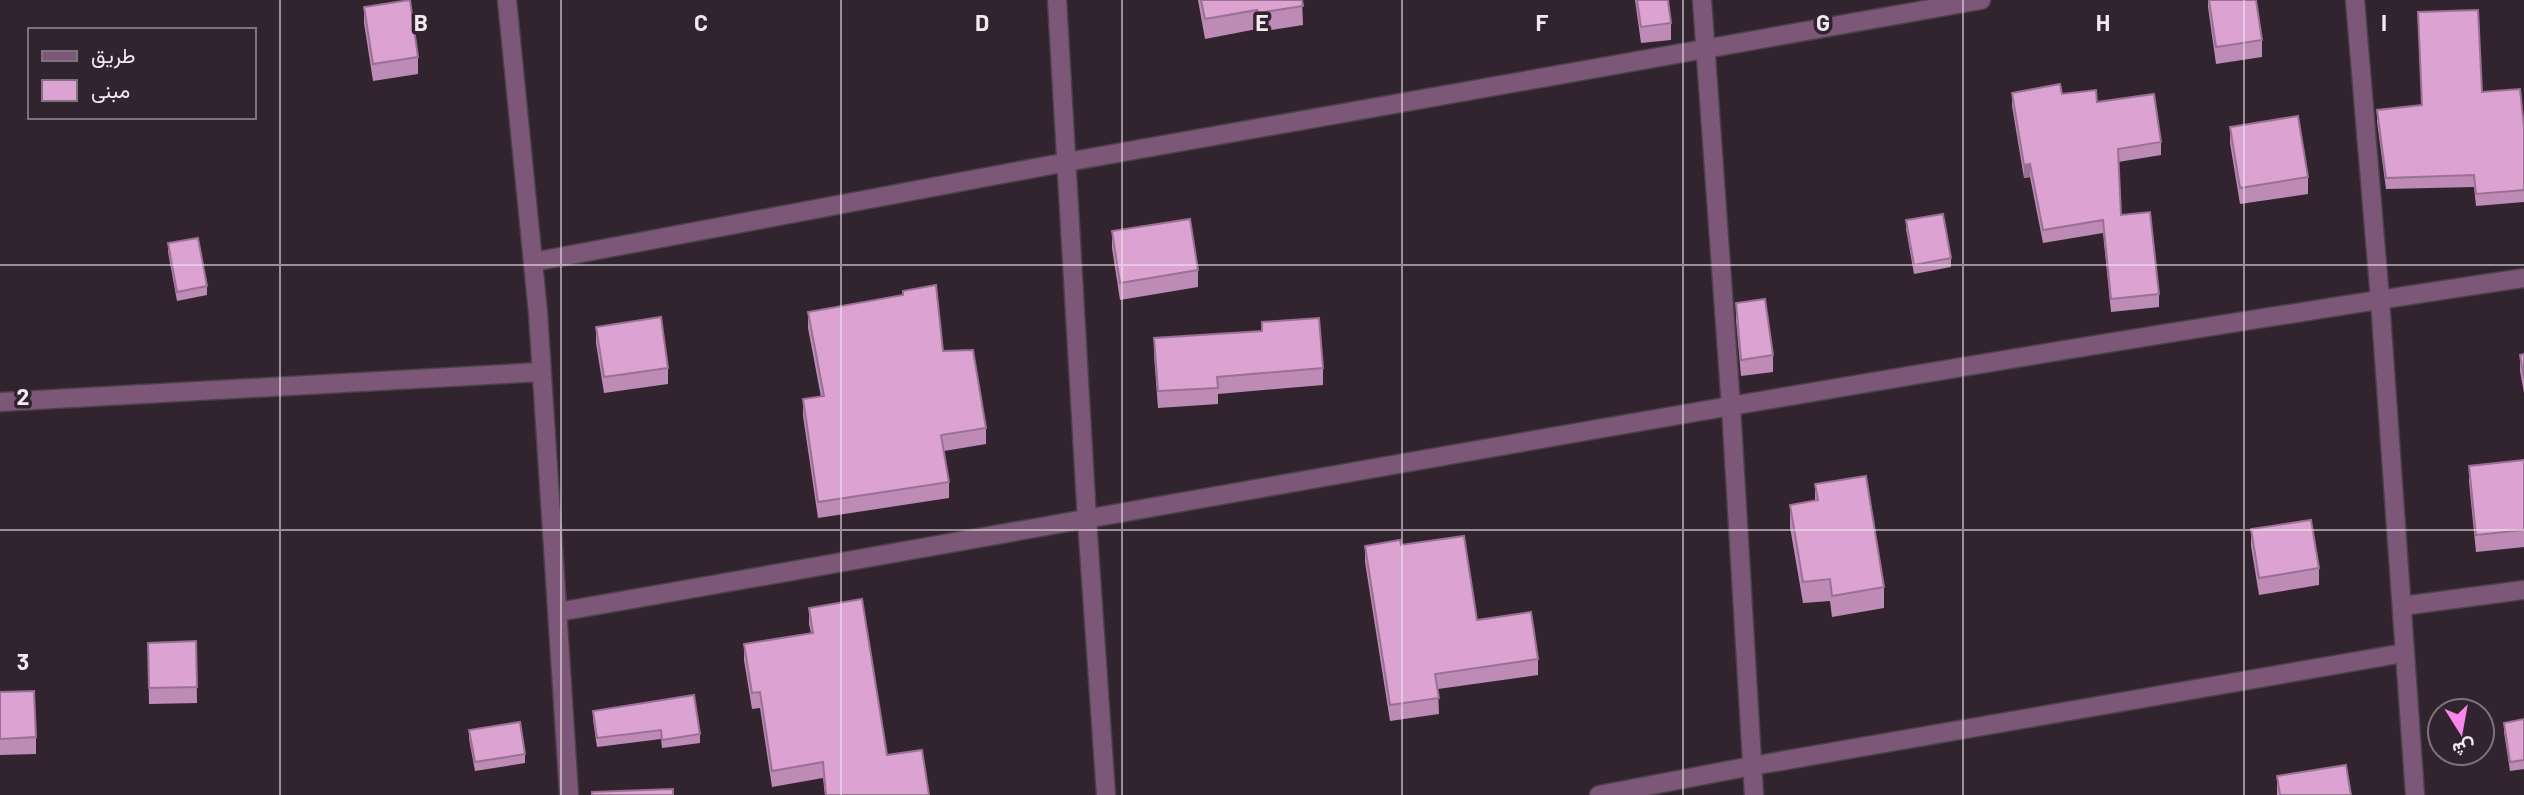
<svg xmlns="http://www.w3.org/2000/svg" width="2524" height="795" font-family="Barlow,Vazirmatn,sans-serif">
<rect width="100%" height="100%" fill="#31242f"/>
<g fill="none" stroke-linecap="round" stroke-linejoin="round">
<defs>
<g id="minor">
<path d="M 507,0 L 538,313 L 569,795"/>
<path d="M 1057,0 L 1087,520 L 1106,795"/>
<path d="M 1702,0 L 1731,407 L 1754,795"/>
<path d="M 2355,0 L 2380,300 L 2415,795"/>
<path d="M 533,262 L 1067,162 L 1981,0"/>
<path d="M 0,402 L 541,372"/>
<path d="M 2402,606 L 2524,590"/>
<path d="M 558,612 C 1213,498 1867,376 2524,278"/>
<path d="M 1599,795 L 1752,766 L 2404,653"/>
</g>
</defs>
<use href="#minor" stroke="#4c404a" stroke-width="21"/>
<use href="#minor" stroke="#7d5777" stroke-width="18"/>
</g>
<g fill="#bd8bb5">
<path d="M 1198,0 L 1302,0 L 1303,25 L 1258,32 L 1257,29 L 1205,39 Z"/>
<path d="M 1635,0 L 1668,0 L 1671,23 L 1671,40 L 1641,43 Z"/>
<path d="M 2208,0 L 2256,0 L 2262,40 L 2262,57 L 2216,64 L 2208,7 Z"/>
<path d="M 364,7 L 418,57 L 418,74 L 373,81 L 364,23 Z"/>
<path d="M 2482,92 L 2524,128 L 2524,202 L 2476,206 L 2474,187 L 2386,189 L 2377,122 L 2377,110 L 2421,105 Z"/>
<path d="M 2012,93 L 2062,94 L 2097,102 L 2161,142 L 2161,155 L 2118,162 L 2121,215 L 2159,294 L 2159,307 L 2111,312 L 2103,233 L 2043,243 L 2030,177 L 2024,178 L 2012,106 Z"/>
<path d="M 2230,127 L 2308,177 L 2308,194 L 2240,204 L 2230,143 Z"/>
<path d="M 1906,220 L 1951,258 L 1951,267 L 1914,274 L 1906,229 Z"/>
<path d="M 1112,231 L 1198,270 L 1198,287 L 1120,300 L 1112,248 Z"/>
<path d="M 168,243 L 207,286 L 207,295 L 177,301 L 168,252 Z"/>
<path d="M 903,291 L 943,351 L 986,428 L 986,444 L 944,451 L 949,482 L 949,498 L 818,518 L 803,416 L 803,399 L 821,397 L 808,328 L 808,312 L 903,295 Z"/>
<path d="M 1736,303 L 1773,355 L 1773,372 L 1741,376 L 1736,320 Z"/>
<path d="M 1262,322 L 1323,368 L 1323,385 L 1218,394 L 1218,404 L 1158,408 L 1154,355 L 1154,338 L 1262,331 Z"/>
<path d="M 596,327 L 668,368 L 668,384 L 604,393 L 596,343 Z"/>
<path d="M 2524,354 L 2524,393 L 2520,371 L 2520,355 Z"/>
<path d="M 2524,460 L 2524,547 L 2476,552 L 2469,482 L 2469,466 Z"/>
<path d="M 1815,484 L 1884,587 L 1884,608 L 1832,617 L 1830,601 L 1803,603 L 1790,527 L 1790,505 L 1815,501 Z"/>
<path d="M 2251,529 L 2319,568 L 2319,585 L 2259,595 L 2251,546 Z"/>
<path d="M 1401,545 L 1477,620 L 1538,659 L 1538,675 L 1438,689 L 1439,714 L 1390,721 L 1365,562 L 1365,546 Z"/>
<path d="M 809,608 L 887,755 L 929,795 L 825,795 L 823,778 L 772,787 L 760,708 L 752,709 L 744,660 L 744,644 L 811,633 L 809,624 Z"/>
<path d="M 196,641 L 197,703 L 149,704 L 148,643 Z"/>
<path d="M 0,692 L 36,737 L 36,754 L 0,755 Z"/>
<path d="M 593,711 L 700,734 L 700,743 L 662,748 L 661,739 L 597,747 L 593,720 Z"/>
<path d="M 2524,719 L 2524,769 L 2510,771 L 2504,732 L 2504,723 Z"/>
<path d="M 469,730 L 525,754 L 525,763 L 475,771 L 469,739 Z"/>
<path d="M 2277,776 L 2351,795 L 2277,795 Z"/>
</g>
<path fill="#9a7193" d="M 2030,164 L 2030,177 L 2024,178 L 2024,165 Z"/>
<g fill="#dca2d2" stroke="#9a7193" stroke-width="2">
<path d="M 410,0 L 418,57 L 373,64 L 364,7 Z"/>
<path d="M 1201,0 L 1302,0 L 1303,6 L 1258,13 L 1257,10 L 1205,19 Z"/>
<path d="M 1637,0 L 1668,0 L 1671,23 L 1641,27 Z"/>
<path d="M 2209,0 L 2256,0 L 2262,40 L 2216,47 Z"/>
<path d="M 2478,10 L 2482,92 L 2520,89 L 2524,128 L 2524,190 L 2476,194 L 2474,175 L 2386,178 L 2377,110 L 2422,105 L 2418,12 Z"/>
<path d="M 2060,84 L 2062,94 L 2096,90 L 2097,102 L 2154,94 L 2161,142 L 2118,149 L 2121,215 L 2150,212 L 2159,294 L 2111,299 L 2103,220 L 2043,230 L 2030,164 L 2024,165 L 2012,93 Z"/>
<path d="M 2298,116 L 2308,177 L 2240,188 L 2230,127 Z"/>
<path d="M 1943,214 L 1951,258 L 1914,265 L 1906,220 Z"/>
<path d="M 1190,219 L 1198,270 L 1120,283 L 1112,231 Z"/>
<path d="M 198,238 L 207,286 L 177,292 L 168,243 Z"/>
<path d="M 936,285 L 943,351 L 973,350 L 986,428 L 941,435 L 949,482 L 818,502 L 803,399 L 824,396 L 808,312 L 903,295 L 903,291 Z"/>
<path d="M 1765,299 L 1773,355 L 1741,360 L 1736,303 Z"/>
<path d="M 661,317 L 668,368 L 604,377 L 596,327 Z"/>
<path d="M 1319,318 L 1323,368 L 1217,377 L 1218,388 L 1158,391 L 1154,338 L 1262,331 L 1262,322 Z"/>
<path d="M 2524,354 L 2524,378 L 2520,355 Z"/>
<path d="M 2524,460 L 2524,530 L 2476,535 L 2469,466 Z"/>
<path d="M 1866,476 L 1884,587 L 1832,596 L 1830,579 L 1803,582 L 1790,505 L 1818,500 L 1815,484 Z"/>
<path d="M 2311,520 L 2319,568 L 2259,578 L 2251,529 Z"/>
<path d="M 1464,536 L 1477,620 L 1531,612 L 1538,659 L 1435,674 L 1439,698 L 1390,705 L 1365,546 L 1400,540 L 1401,545 Z"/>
<path d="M 862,599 L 887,755 L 922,750 L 929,795 L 826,795 L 823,762 L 772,771 L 760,692 L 752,693 L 744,644 L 813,633 L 809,608 Z"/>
<path d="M 196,641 L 197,687 L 149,688 L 148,643 Z"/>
<path d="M 34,691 L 36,737 L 0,739 L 0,692 Z"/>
<path d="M 694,695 L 700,734 L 662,740 L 661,730 L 597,738 L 593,711 Z"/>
<path d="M 2524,719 L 2524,760 L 2510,762 L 2504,723 Z"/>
<path d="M 520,722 L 525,754 L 475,762 L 469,730 Z"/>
<path d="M 2346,765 L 2351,795 L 2280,795 L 2277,776 Z"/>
<path d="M 673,789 L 673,795 L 592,795 L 592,792 Z"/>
</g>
<path fill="none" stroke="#f2e9f1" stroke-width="2" stroke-opacity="0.55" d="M 280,0 L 280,795M 561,0 L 561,795M 841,0 L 841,795M 1122,0 L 1122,795M 1402,0 L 1402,795M 1683,0 L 1683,795M 1963,0 L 1963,795M 2244,0 L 2244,795M 0,265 L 2524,265M 0,530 L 2524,530"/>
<g font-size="23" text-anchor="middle" font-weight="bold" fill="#f2e9f1" stroke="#31242f" stroke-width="7" stroke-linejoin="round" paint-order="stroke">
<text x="421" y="31">B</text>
<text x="701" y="31">C</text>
<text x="982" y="31">D</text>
<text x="1262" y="31">E</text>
<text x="1542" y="31">F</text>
<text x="1823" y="31">G</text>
<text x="2103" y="31">H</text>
<text x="2384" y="31">I</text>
<text x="23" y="405">2</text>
<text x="23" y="670">3</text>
</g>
<rect x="28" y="28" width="228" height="91" fill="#31242f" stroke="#7e737d" stroke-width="2"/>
<rect x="42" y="51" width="35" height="10" fill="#7d5777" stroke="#7e737d" stroke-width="2"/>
<text x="91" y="63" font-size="21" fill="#f2e9f1">طريق</text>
<rect x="42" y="80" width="35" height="21" fill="#dca2d2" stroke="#7e737d" stroke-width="2"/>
<text x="91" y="98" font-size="21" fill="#f2e9f1">مبنى</text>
<g transform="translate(2461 732) rotate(169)"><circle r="33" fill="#31242f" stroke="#7e737d" stroke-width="2"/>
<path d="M0-5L12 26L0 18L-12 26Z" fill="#f987e9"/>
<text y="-10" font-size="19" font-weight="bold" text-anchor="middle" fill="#f2e9f1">ش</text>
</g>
</svg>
